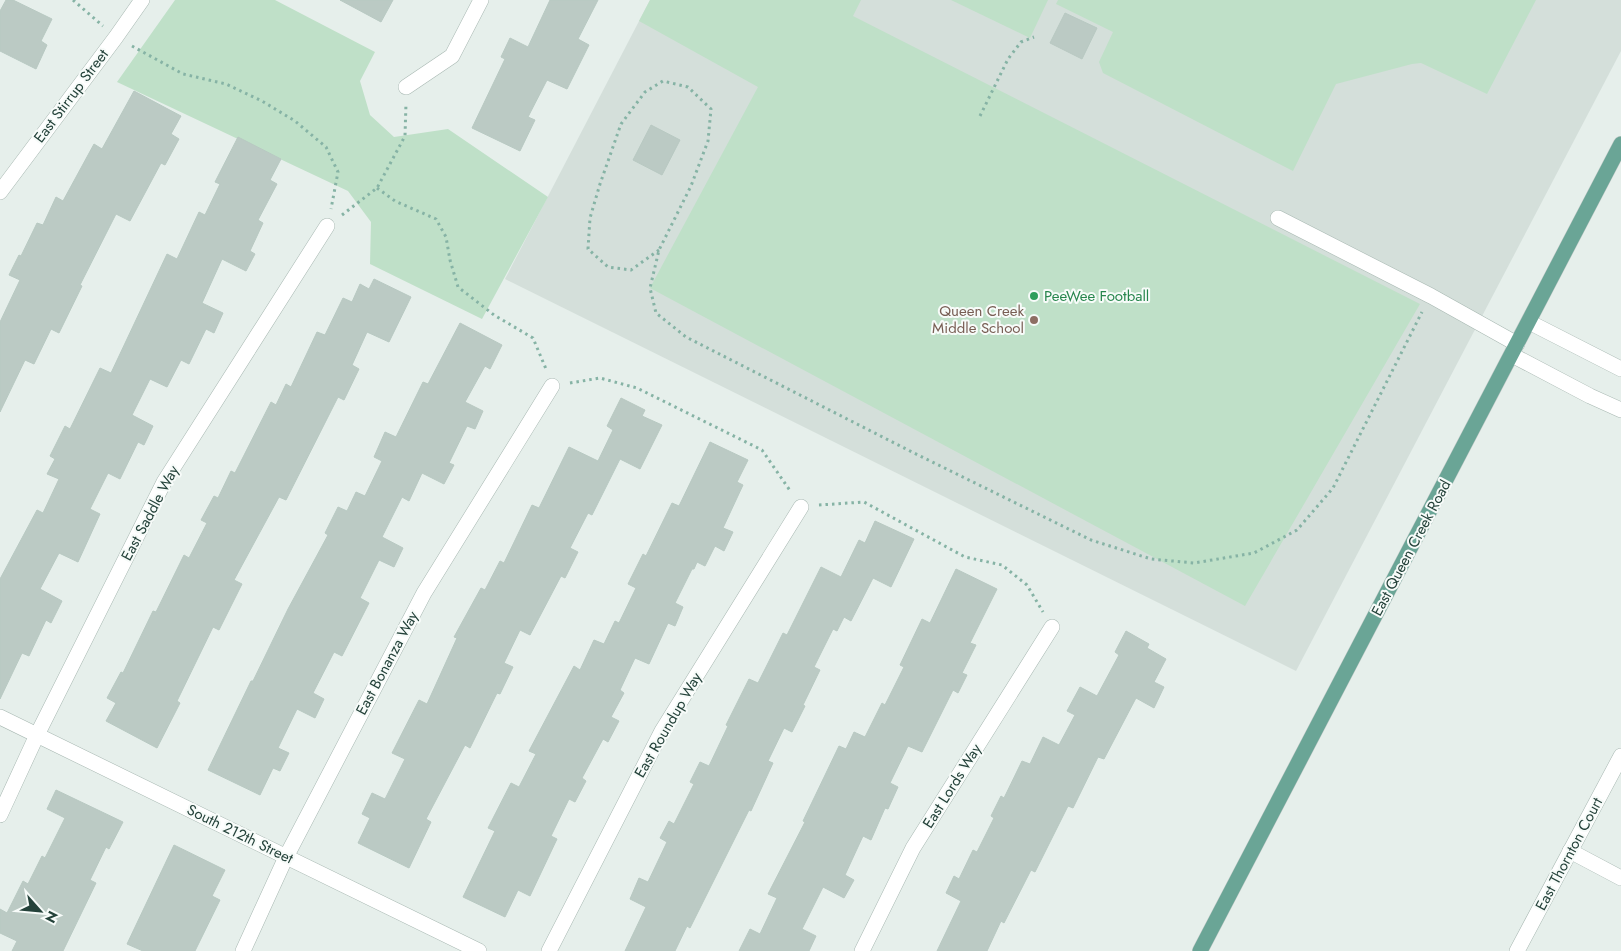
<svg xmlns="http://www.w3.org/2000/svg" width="1621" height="951" font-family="Jost,sans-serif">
<rect width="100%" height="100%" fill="#e6efeb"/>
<path fill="#d4dfda" d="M 650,0 L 1621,0 L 1621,51 L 1296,671 L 505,279 Z"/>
<g fill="#bfe0c8">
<path d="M 175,0 L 275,0 L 375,52 L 360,81 L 370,115 L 394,137 L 448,129 L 548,197 L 482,319 L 370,264 L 371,222 L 348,191 L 117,82 Z"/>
<path d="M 650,0 L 861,0 L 853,16 L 1420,304 L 1245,606 L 650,288 L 758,87 L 639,21 Z"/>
<path d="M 951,0 L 1048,0 L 1030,38 Z"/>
<path d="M 1058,0 L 1536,0 L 1487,94 L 1421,63 L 1412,64 L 1336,84 L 1293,171 L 1103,73 L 1099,62 L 1113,32 L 1056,4 Z"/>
</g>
<g fill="#bbcac4" stroke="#b8c9c2">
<path d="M 6,0 L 13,0 L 52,19 L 41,41 L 47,45 L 36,69 L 0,51 L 0,11 Z"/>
<path d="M 340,0 L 393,0 L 381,22 Z"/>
<path d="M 550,0 L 598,0 L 578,39 L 589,45 L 567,89 L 547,80 L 528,117 L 535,120 L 520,151 L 472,128 L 505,59 L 501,57 L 510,38 L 528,47 Z"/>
<path d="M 1065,13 L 1097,28 L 1082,59 L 1050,43 Z"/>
<path d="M 134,91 L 181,116 L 171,134 L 179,139 L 165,165 L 161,163 L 130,221 L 116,214 L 80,285 L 82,286 L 59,333 L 51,329 L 34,364 L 25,360 L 0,412 L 0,322 L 20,280 L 9,275 L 19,255 L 21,256 L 37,223 L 43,225 L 56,197 L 63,201 L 94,144 L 102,149 Z"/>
<path d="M 651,125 L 680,140 L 662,175 L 633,160 Z"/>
<path d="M 238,137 L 281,159 L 270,180 L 277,184 L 258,220 L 263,223 L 250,251 L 255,254 L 246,271 L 222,259 L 202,303 L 223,313 L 214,333 L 206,329 L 189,364 L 181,360 L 167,387 L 150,379 L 132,415 L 153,426 L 144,445 L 138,442 L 120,479 L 108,473 L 90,509 L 100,514 L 78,562 L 59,553 L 40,589 L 62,601 L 51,623 L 46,620 L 29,656 L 22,653 L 0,699 L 0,579 L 37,510 L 43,513 L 59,479 L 47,474 L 55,459 L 50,456 L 65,426 L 70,429 L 100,368 L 111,373 L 167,254 L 177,259 L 199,212 L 205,215 L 220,184 L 215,182 Z"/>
<path d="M 374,279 L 411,297 L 389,342 L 367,332 L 352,365 L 359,369 L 344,400 L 338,397 L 286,500 L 279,497 L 234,580 L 242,584 L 219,630 L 213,627 L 177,701 L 180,703 L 157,748 L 106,721 L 116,703 L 107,698 L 121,672 L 123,673 L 153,611 L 156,612 L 184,555 L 189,558 L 207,523 L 201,520 L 214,496 L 218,498 L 231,471 L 235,473 L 271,402 L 276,405 L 286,384 L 291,387 L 317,332 L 325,335 L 343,298 L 352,302 L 360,284 L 369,289 Z"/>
<path d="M 460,323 L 502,345 L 490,369 L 485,366 L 465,402 L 483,411 L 475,429 L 467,426 L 449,463 L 454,465 L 444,484 L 422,473 L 409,501 L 402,497 L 382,537 L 403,548 L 394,567 L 379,560 L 360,598 L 369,603 L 342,656 L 334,652 L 313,693 L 324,699 L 315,718 L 297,709 L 278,748 L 289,753 L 280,771 L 273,768 L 260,795 L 208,770 L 251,681 L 253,681 L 288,609 L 328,535 L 325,533 L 338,507 L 347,511 L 356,492 L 365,496 L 382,461 L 374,457 L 385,432 L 396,437 L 423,382 L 428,384 Z"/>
<path d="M 621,398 L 645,410 L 642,416 L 662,425 L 640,469 L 620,459 L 592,515 L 588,513 L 570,548 L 578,552 L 565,578 L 561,576 L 530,635 L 520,630 L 504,663 L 513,667 L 500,694 L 497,693 L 470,748 L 465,745 L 426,819 L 431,822 L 409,868 L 358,843 L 370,818 L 362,814 L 372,793 L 385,799 L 405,759 L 392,753 L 419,700 L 427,704 L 457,638 L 454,637 L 481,588 L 485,590 L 500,561 L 504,563 L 532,505 L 539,508 L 569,447 L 598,461 L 613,430 L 607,426 Z"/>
<path d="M 710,442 L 748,460 L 737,482 L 743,485 L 723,528 L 733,532 L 724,551 L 715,546 L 705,566 L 697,562 L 694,569 L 692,569 L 675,603 L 683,607 L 675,626 L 668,623 L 649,664 L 635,658 L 620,690 L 624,693 L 611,717 L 619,721 L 608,742 L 603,739 L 582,778 L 586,781 L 575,802 L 569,799 L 551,836 L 557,839 L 530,896 L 518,890 L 505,917 L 463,897 L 495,831 L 488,828 L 511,783 L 519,787 L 536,754 L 529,751 L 574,666 L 580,670 L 594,640 L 604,644 L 615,621 L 619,623 L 636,588 L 628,584 L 643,554 L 646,556 L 672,503 L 679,506 Z"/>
<path d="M 875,521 L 914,539 L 891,587 L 873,578 L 851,621 L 844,617 L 837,631 L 833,629 L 814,667 L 820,670 L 803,705 L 805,706 L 792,732 L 784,728 L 768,761 L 773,763 L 751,811 L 749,810 L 690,928 L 687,926 L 675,951 L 625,951 L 646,907 L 630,899 L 639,878 L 648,882 L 667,842 L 660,838 L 669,821 L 674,824 L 694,784 L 690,782 L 700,762 L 709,766 L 728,726 L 726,725 L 749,679 L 758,683 L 783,633 L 787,635 L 821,567 L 841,577 L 859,540 L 865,543 Z"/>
<path d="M 956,569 L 997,589 L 970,643 L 976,645 L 962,673 L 967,675 L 958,693 L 953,690 L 922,752 L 908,746 L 890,783 L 898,787 L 888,809 L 885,808 L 871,840 L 863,836 L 845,875 L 854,880 L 844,898 L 823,887 L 802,929 L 816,936 L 809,951 L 739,951 L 750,929 L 760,934 L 777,898 L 768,894 L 805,822 L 803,821 L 839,746 L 846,749 L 854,732 L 865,737 L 882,703 L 885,705 L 904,667 L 900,665 L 922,619 L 930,623 Z"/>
<path d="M 1126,631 L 1149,644 L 1147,648 L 1166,659 L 1154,682 L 1164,687 L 1154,708 L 1136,698 L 1104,759 L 1098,757 L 1073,808 L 1068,806 L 1035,872 L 1031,870 L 1004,923 L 1001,921 L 987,951 L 937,951 L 961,901 L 946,893 L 954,876 L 959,879 L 973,850 L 977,852 L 994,818 L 991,816 L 1001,796 L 1004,798 L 1022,761 L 1030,764 L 1043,737 L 1059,745 L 1075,715 L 1067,711 L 1080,687 L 1097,696 L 1119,655 L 1115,652 Z"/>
<path d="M 56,790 L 123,822 L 109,849 L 106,847 L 90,880 L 96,883 L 63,951 L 12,951 L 17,941 L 0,933 L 0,909 L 7,913 L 23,881 L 28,884 L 42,856 L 45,858 L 65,818 L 47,809 Z"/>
<path d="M 174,845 L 225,870 L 212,896 L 220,900 L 195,951 L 143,951 L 127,944 Z"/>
</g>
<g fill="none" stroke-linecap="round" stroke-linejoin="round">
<defs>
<g id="minor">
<path d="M 406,87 L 452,56 L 481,0"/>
<path d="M 0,192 L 116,37 L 142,0"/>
<path d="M 1278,218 L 1431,296 L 1517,344"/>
<path d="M 1529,322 L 1621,369"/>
<path d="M 1512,355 L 1590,396 L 1621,410"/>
<path d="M 0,717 L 479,951"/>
<path d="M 0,815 L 37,735 L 164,482 L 327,226"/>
<path d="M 1570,851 L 1621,878"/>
<path d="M 243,951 L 286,857 L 424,593 L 552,386"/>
<path d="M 549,951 L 662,731 L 801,507"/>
<path d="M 862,951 L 913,848 L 1052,627"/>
<path d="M 1517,951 L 1621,756"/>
</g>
<path id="major" d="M 1200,951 L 1621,144"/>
</defs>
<use href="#minor" stroke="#a8b8b2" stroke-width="16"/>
<use href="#major" stroke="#c2cac8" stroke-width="16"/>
<g stroke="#86b3a5" stroke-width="3" stroke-dasharray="2.5 4" stroke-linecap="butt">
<path d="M 73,0 L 103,26"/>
<path d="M 132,46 L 183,74 L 226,84 L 262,101 L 295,121 L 326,147 L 338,172 L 331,209"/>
<path d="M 980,116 L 1008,59 L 1021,42 L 1034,37"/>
<path d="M 377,188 L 395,201 L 436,219 L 446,237 L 450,260 L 458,287 L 494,315 L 533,338 L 546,369"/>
<path d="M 342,215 L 377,188 L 405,136 L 406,103"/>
<path d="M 659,250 L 631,270 L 608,267 L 588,249 L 590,218 L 600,184 L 621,124 L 645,92 L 663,81 L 688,87 L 711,109 L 708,141 L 691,186 L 659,250 L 650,288 L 656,313 L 686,337 L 914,453 L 1091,540 L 1151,559 L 1194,563 L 1254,553 L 1297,530 L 1333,488 L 1422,312"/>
<path d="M 570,383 L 600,378 L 637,388 L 762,450 L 791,492"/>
<path d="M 819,505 L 864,502 L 965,557 L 1002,565 L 1027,585 L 1043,612"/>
</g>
<use href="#minor" stroke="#fff" stroke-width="15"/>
<use href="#major" stroke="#6aa596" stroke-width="15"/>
</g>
<circle fill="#2e9e5b" stroke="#f7fbf9" stroke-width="2" cx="1034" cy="296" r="5"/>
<circle fill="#8d6e63" stroke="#f7fbf9" stroke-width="2" cx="1034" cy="320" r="5"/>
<g text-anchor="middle" stroke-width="4" stroke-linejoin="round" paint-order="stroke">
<g font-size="15" fill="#24423a" stroke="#f7fbf9">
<text transform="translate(71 96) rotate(-53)" y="5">East Stirrup Street</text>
<text transform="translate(150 513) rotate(-62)" y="5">East Saddle Way</text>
<text transform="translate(1411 548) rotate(-62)" y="5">East Queen Creek Road</text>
<text transform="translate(387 663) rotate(-62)" y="5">East Bonanza Way</text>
<text transform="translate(668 725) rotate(-60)" y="5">East Roundup Way</text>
<text transform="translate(952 786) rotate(-58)" y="5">East Lords Way</text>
<text transform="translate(240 834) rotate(26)" y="5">South 212th Street</text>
<text transform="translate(1569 854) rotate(-62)" y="5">East Thornton Court</text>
</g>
<g font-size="15" fill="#27864d" stroke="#f7fbf9" text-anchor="start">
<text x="1044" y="301">PeeWee Football</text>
</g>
<g font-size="15" fill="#785e54" stroke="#f7fbf9" text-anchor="end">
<text x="1024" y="316">Queen Creek<tspan x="1024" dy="17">Middle School</tspan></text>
</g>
</g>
<g transform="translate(40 911) rotate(117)" stroke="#f7fbf9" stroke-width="4" paint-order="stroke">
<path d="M0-4L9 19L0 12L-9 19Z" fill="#24423a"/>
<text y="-8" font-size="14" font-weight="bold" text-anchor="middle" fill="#24423a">N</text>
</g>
</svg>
